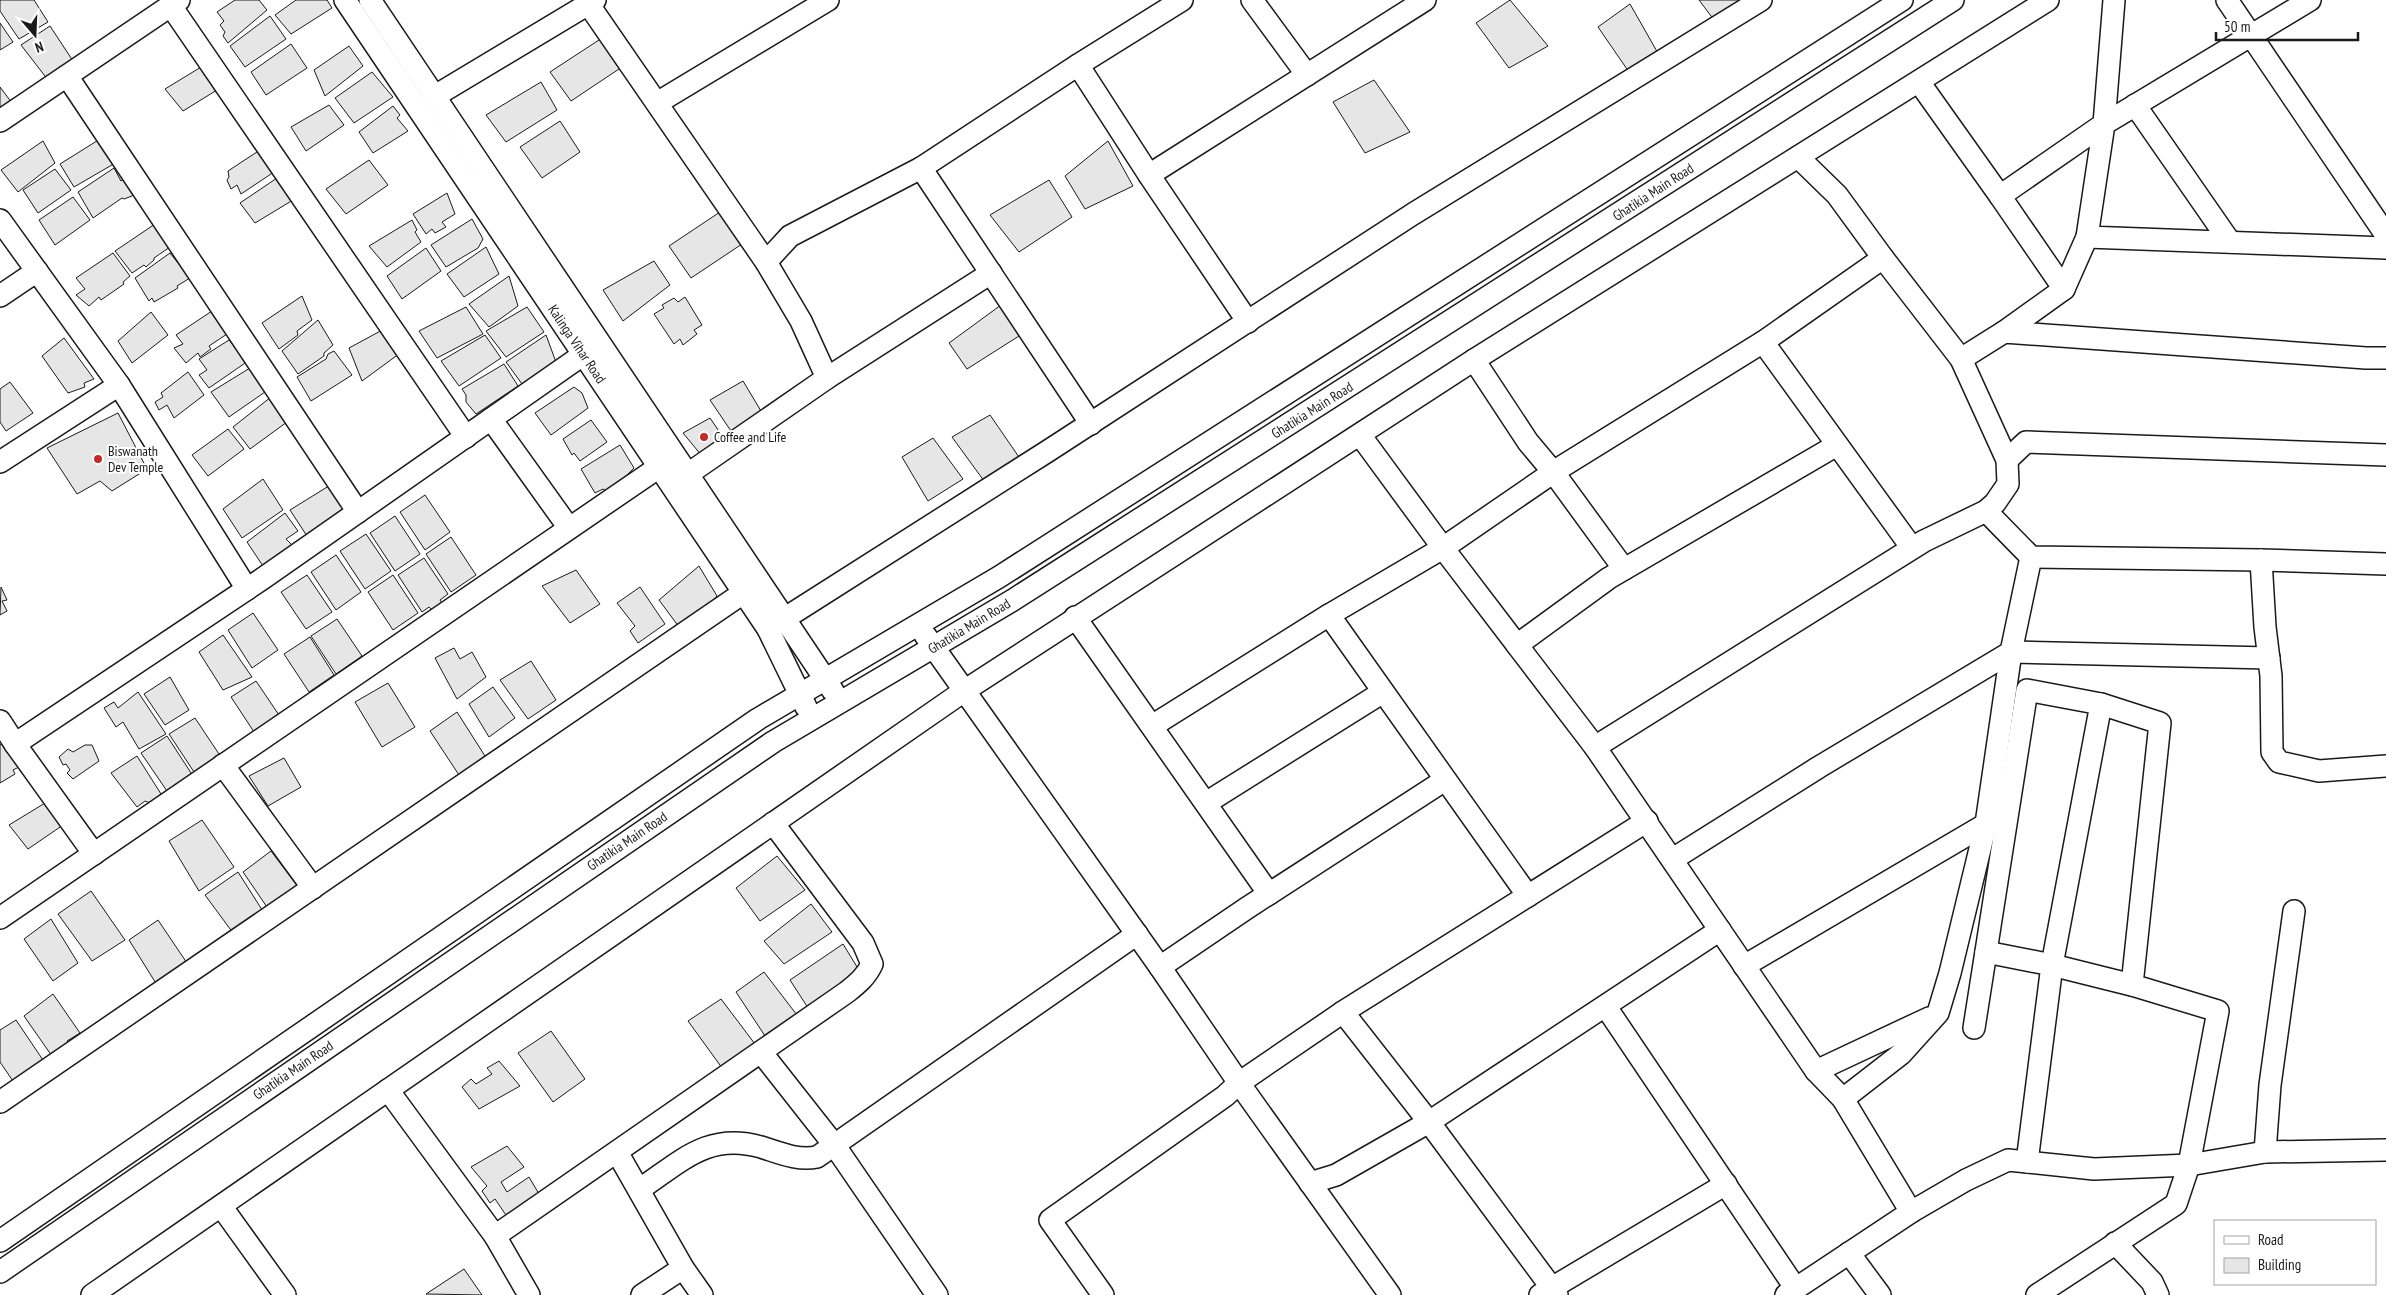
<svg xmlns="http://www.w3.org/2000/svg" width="2386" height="1295" font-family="'PT Sans Narrow',sans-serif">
<rect width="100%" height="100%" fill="#fff"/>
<g fill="#e6e6e6" stroke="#1a1a1a">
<path d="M 0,0 L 34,0 L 48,22 L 19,39 L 0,11 Z"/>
<path d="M 235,0 L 259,0 L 267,10 L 228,43 L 223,36 L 225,32 L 220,25 L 224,21 L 217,12 Z"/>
<path d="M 296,0 L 327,0 L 332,8 L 291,34 L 275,15 Z"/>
<path d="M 1510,0 L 1548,46 L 1509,68 L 1476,23 Z"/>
<path d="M 1699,0 L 1746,0 L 1714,20 Z"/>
<path d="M 1630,4 L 1659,55 L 1629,72 L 1598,27 Z"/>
<path d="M 270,16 L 286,39 L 245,67 L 230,46 Z"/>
<path d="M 0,23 L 13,42 L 0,50 Z"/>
<path d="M 50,26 L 75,64 L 48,80 L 21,45 Z"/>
<path d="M 602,38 L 622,67 L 571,101 L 550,72 Z"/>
<path d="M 291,44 L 307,68 L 266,95 L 251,72 Z"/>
<path d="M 349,46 L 363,66 L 325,96 L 314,70 Z"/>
<path d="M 206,64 L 225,85 L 183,111 L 165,89 Z"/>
<path d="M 372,72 L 393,97 L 354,123 L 335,98 Z"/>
<path d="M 1374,80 L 1410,132 L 1365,153 L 1333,102 Z"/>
<path d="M 541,82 L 557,110 L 506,142 L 486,115 Z"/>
<path d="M 0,87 L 12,103 L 0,109 Z"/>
<path d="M 329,105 L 344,125 L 306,151 L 291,127 Z"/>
<path d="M 393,106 L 400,115 L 397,118 L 408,131 L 373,153 L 359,132 Z"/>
<path d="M 560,121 L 580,152 L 542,178 L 520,147 Z"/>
<path d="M 100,139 L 103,149 L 108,146 L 117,162 L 74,187 L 60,164 Z"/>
<path d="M 43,141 L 55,163 L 18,192 L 1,170 Z"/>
<path d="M 1108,141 L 1133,186 L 1085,209 L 1065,176 Z"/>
<path d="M 263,148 L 274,172 L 241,194 L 237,185 L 231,189 L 227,180 L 229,177 L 228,171 Z"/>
<path d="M 369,160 L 388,185 L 346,214 L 326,189 Z"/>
<path d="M 114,168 L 121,181 L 128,175 L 136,189 L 132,196 L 124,199 L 122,198 L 93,218 L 78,192 Z"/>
<path d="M 55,169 L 71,190 L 38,213 L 23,190 Z"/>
<path d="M 283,174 L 298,197 L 255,223 L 240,203 Z"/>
<path d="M 1049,180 L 1072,217 L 1019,252 L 990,215 Z"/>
<path d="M 447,193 L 455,214 L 442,222 L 446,227 L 435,233 L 432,229 L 426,234 L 413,214 Z"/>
<path d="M 73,197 L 90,220 L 55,245 L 39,220 Z"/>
<path d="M 720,212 L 742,244 L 691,278 L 669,246 Z"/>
<path d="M 472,219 L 483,239 L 478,248 L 446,267 L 431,245 Z"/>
<path d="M 412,220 L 417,230 L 415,232 L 421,242 L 387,267 L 369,246 Z"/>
<path d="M 158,222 L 170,247 L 154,258 L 154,260 L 146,267 L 144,265 L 132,273 L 115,251 Z"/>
<path d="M 486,247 L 499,274 L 464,297 L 447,274 Z"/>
<path d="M 426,248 L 441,271 L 402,299 L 387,276 Z"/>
<path d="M 113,253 L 130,276 L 123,282 L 124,284 L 101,300 L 99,297 L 89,306 L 76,295 L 85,289 L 76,278 Z"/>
<path d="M 170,253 L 190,278 L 177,286 L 178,288 L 154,302 L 152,298 L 149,301 L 135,278 Z"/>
<path d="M 654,261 L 670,285 L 623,321 L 603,290 Z"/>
<path d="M 509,276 L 518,306 L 489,327 L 469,304 Z"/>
<path d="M 302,296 L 312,320 L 297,331 L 298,335 L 279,349 L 262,323 Z"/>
<path d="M 685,297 L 702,325 L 694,330 L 697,334 L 683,345 L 680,339 L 674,344 L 654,314 L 664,308 L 662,305 L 674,298 L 678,302 Z"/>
<path d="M 1001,305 L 1019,336 L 967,369 L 949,343 Z"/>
<path d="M 466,307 L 483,334 L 437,358 L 419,331 Z"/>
<path d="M 527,307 L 544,332 L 506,357 L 486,331 Z"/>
<path d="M 215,309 L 230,332 L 209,346 L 211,349 L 200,357 L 198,353 L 186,363 L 174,348 L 183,344 L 176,335 Z"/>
<path d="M 151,312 L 168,335 L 132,363 L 118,341 Z"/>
<path d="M 318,320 L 333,345 L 324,353 L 324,356 L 298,374 L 282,351 Z"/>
<path d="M 386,328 L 403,351 L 362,381 L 349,348 Z"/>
<path d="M 485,335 L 501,358 L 459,386 L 441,361 Z"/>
<path d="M 546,335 L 556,362 L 525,388 L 506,362 Z"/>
<path d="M 64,338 L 94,379 L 84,383 L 85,387 L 68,393 L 42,356 Z"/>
<path d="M 229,340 L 248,361 L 209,388 L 199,375 L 207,370 L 199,359 Z"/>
<path d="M 334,351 L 352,375 L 311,401 L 297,377 L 326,359 L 328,354 Z"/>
<path d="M 504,364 L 518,386 L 476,414 L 466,402 L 466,395 L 462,389 Z"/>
<path d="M 250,368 L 265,392 L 229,417 L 211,392 Z"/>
<path d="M 188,372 L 204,395 L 174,418 L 167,405 L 159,410 L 155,402 L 163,397 L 161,393 Z"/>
<path d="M 743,381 L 764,416 L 733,434 L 710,400 Z"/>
<path d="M 10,382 L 33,413 L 6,431 L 0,422 L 0,389 Z"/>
<path d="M 574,387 L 582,393 L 588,408 L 551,435 L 535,413 Z"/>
<path d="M 271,397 L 287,422 L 250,449 L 233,427 Z"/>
<path d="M 118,413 L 147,469 L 112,491 L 100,481 L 77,494 L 47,448 Z"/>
<path d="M 990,415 L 1021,460 L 987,485 L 952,437 Z"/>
<path d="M 710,418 L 725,440 L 702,456 L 683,433 Z"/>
<path d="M 591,420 L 607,442 L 580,461 L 574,453 L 572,455 L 563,439 Z"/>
<path d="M 228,429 L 244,449 L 208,476 L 192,455 Z"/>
<path d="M 933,438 L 963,479 L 928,501 L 902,457 Z"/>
<path d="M 620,445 L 634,468 L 625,477 L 625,481 L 606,491 L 603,489 L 595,493 L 581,469 Z"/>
<path d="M 263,479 L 283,510 L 242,538 L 223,509 Z"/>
<path d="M 332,484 L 349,509 L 307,536 L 290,510 Z"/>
<path d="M 425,495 L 450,532 L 425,550 L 400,512 Z"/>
<path d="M 285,513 L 298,531 L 286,539 L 293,546 L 263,566 L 247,542 Z"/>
<path d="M 395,516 L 420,554 L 395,571 L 370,533 Z"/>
<path d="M 366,534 L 391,571 L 365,589 L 340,551 Z"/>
<path d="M 451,537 L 476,575 L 451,592 L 426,554 Z"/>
<path d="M 336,555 L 361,592 L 336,610 L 311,572 Z"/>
<path d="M 424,558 L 448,594 L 440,600 L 442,603 L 432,610 L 429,607 L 422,612 L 398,575 Z"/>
<path d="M 699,566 L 717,596 L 703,611 L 679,627 L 659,600 Z"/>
<path d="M 576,570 L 600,604 L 570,623 L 542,586 Z"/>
<path d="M 307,575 L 332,612 L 306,629 L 281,592 Z"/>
<path d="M 393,575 L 418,613 L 393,630 L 368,592 Z"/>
<path d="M 1,587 L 7,600 L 2,601 L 7,611 L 0,615 Z"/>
<path d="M 640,587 L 665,624 L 638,643 L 630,631 L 635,626 L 617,603 Z"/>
<path d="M 253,613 L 278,650 L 252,668 L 228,630 Z"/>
<path d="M 337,619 L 362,656 L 336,674 L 311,636 Z"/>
<path d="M 223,635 L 252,677 L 223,690 L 199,652 Z"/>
<path d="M 310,637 L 334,675 L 309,692 L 284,654 Z"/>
<path d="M 454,648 L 460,659 L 472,652 L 486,677 L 457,699 L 435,658 Z"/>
<path d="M 531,661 L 556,700 L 528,719 L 500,680 Z"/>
<path d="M 170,677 L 189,710 L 165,725 L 144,694 Z"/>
<path d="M 256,681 L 281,718 L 256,735 L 231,697 Z"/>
<path d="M 388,683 L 415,727 L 382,747 L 355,702 Z"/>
<path d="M 493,687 L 515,718 L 489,737 L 469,704 Z"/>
<path d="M 138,692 L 166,734 L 139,749 L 123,722 L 116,727 L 104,708 L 114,702 L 118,708 Z"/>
<path d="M 457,712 L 485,756 L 459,775 L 430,731 Z"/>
<path d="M 195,718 L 221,757 L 194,772 L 169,734 Z"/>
<path d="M 167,736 L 193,776 L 183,785 L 176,784 L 167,791 L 141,753 Z"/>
<path d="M 7,740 L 25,764 L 13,770 L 15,774 L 0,783 L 0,745 Z"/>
<path d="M 85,745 L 92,745 L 99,761 L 73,779 L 67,773 L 70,770 L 66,764 L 63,765 L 59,757 L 68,749 L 73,752 Z"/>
<path d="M 137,756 L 161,794 L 150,803 L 145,801 L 137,807 L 111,773 Z"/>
<path d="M 284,758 L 301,787 L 268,806 L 249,776 Z"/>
<path d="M 50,800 L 66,823 L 28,849 L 9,825 Z"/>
<path d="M 202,820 L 234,867 L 199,891 L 169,841 Z"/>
<path d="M 271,851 L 298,887 L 269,910 L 243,872 Z"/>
<path d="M 777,856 L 805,890 L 760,921 L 736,888 Z"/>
<path d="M 238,872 L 266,916 L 236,937 L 205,895 Z"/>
<path d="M 91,891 L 125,940 L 92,961 L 58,914 Z"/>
<path d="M 811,904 L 832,932 L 784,964 L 764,941 Z"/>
<path d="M 51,919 L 78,963 L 53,981 L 24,939 Z"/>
<path d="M 158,920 L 189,966 L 157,985 L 129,940 Z"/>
<path d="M 843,944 L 862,975 L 810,1011 L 790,980 Z"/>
<path d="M 764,972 L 800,1019 L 769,1042 L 736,992 Z"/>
<path d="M 53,994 L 80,1033 L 67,1041 L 72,1047 L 54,1059 L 24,1016 Z"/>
<path d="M 721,999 L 758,1048 L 725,1072 L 688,1021 Z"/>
<path d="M 16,1020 L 47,1066 L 15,1084 L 0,1062 L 0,1030 Z"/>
<path d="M 551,1031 L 585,1079 L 553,1102 L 518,1053 Z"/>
<path d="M 499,1061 L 520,1086 L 479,1109 L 462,1087 L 471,1079 L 476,1084 L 492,1074 L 487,1068 Z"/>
<path d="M 507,1146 L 524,1167 L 501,1182 L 507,1192 L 529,1177 L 539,1194 L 508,1218 L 495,1199 L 490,1203 L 482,1191 L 487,1186 L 471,1167 Z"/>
<path d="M 464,1269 L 482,1295 L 426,1294 Z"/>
</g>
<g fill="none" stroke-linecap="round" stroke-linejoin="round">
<defs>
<g id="minor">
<path d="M 345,0 L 768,629 L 806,707"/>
<path d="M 370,0 L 833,691"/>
<path d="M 1252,0 L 1307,75"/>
<path d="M 2227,0 L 2386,235"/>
<path d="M 2310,0 L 2104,124 L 2087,237 L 2386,248"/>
<path d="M 589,5 L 766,262 L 801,321 L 827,378 L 688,474"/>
<path d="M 171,6 L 466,437"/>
<path d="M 1078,65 L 1149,175 L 1248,322"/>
<path d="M 67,76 L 358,512"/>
<path d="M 1919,82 L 2000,196"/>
<path d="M 435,96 L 595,0"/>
<path d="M 657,103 L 828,0"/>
<path d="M 2135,105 L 2230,242"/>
<path d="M 0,121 L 179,0"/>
<path d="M 1798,157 L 1837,195 L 1883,258 L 1961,359 L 2007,460 L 2008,484 L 1995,503 L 1986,511 L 1924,541 L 1595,747 L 1816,1071 L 1843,1099 L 1911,1212"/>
<path d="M 921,168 L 1091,424"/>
<path d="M 1149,175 L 1425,0"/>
<path d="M 0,220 L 119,385 L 0,462"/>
<path d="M 766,262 L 790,236 L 921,168 L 1078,65 L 1182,0"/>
<path d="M 2064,289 L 2087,237"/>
<path d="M 0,296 L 37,271"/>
<path d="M 2004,332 L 2064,289 L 2000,196 L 2104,124 L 2114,0"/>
<path d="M 1763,342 L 1912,548"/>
<path d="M 1961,359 L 2004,332 L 2366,358 L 2386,358"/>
<path d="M 1474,360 L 1528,442 L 1554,473 L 1624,569"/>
<path d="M 827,378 L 991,273"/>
<path d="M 119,385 L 247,589"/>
<path d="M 491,419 L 569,528"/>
<path d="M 1360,435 L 1443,548 L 1517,645"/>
<path d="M 2007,460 L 2026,442 L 2386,455"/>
<path d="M 1986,511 L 2031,557 L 2261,560 L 2386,564"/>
<path d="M 2261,560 L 2265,627 L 2271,676 L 2272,752 L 2279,762 L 2319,771 L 2386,766"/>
<path d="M 1329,615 L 1528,896"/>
<path d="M 1075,617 L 1269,894"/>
<path d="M 768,629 L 1048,451 L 1413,214 L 1761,0"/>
<path d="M 925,635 L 1160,967 L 1239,1083 L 1390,1295"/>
<path d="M 0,721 L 15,744"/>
<path d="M 1152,726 L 1329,615 L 1443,548 L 1558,469 L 1763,342 L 1883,258"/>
<path d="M 1595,747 L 1517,645 L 1609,578 L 1837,445"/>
<path d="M 223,765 L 313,888"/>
<path d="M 1206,803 L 1383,692"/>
<path d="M 94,854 L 15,744 L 262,579 L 584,354"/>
<path d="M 1673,859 L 1819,767 L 2011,652 L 2031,557"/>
<path d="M 0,918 L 659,467"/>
<path d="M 1986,952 L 2052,965 L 2132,985"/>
<path d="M 1744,966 L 1986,824"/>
<path d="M 1160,967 L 1247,908 L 1445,780"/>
<path d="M 1606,1007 L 1796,1289"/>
<path d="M 1343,1012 L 1429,1122 L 1557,1295"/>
<path d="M 1974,1028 L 2027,690 L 2101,704 L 2052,965 L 2027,1162"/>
<path d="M 761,1052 L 835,1146 L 937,1295"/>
<path d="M 1816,1071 L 1929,1018"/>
<path d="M 388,1090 L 495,1236 L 529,1295"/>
<path d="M 1843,1099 L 1901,1054 L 1938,1013 L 1950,973 L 1986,824 L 2011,652 L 2269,658"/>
<path d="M 0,1102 L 743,593"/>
<path d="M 617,1152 L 683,1268 L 702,1295"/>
<path d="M 2265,1152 L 2270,1085 L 2294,911"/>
<path d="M 1310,1183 L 1336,1175 L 1429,1122 L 1720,930"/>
<path d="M 640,1189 C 682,1161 708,1132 761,1147 C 780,1153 798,1161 817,1157 L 1137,934"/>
<path d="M 221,1206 L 285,1295"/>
<path d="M 495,1236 L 847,992 C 857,984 866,977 872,964 L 863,943 L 773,823"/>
<path d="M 0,1241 L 758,719 L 999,577 L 1902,0"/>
<path d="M 2115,1243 L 2152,1282 L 2158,1295"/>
<path d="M 1849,1253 L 1880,1295"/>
<path d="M 0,1272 L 773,742 L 1013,600 L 1953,0"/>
<path d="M 92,1295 L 964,691 L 1474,360 L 2048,0"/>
<path d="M 642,1295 L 683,1268"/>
<path d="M 1103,1295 L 1050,1220 L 1225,1096 L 1239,1083 L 1343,1012 L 1647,821"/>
<path d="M 1540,1295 L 1726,1184"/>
<path d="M 1786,1295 L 1911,1212 L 1966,1180 L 2008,1160 L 2094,1169 L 2189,1165 L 2265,1152 L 2386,1150"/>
<path d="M 2037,1295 L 2176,1204 L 2189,1165 L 2218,1011 L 2132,985 L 2160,723 L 2101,704"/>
</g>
</defs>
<use href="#minor" stroke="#1a1a1a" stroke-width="24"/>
<use href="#minor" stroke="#fff" stroke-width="21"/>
</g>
<g fill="#c62828" stroke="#fff" stroke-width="2">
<circle cx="704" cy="437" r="5"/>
<circle cx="98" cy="459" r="5"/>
</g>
<g text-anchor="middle" stroke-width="4" stroke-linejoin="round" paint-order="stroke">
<g font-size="14" fill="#1a1a1a" stroke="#fff">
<text transform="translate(1653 192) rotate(-33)" y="5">Ghatikia Main Road</text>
<text transform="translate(577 344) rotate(56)" y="5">Kalinga Vihar Road</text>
<text transform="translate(1312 410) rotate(-32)" y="5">Ghatikia Main Road</text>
<text transform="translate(969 626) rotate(-31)" y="5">Ghatikia Main Road</text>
<text transform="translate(627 841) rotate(-34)" y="5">Ghatikia Main Road</text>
<text transform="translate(293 1070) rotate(-34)" y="5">Ghatikia Main Road</text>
</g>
<g font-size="14" fill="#1a1a1a" stroke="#fff" text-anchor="start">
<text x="714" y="442">Coffee and Life</text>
<text x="108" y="456">Biswanath<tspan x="108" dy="16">Dev Temple</tspan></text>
</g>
</g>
<rect x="2214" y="1220" width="162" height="65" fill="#ffffff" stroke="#a3a3a3"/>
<rect x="2224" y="1236" width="25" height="8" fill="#ffffff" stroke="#a3a3a3"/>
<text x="2258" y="1245" font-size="15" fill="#1a1a1a">Road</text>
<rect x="2224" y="1258" width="25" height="15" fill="#e6e6e6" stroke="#a3a3a3"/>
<text x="2258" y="1270" font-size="15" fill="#1a1a1a">Building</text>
<g transform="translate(35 35) rotate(161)" stroke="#ffffff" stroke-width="4" paint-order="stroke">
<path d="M0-4L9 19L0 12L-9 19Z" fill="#1a1a1a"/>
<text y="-8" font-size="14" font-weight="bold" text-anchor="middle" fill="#1a1a1a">N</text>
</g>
<path d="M2216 32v8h142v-8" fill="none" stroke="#1a1a1a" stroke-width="2.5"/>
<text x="2224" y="32" font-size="15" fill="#1a1a1a" stroke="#ffffff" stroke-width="4" paint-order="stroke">50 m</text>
</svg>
